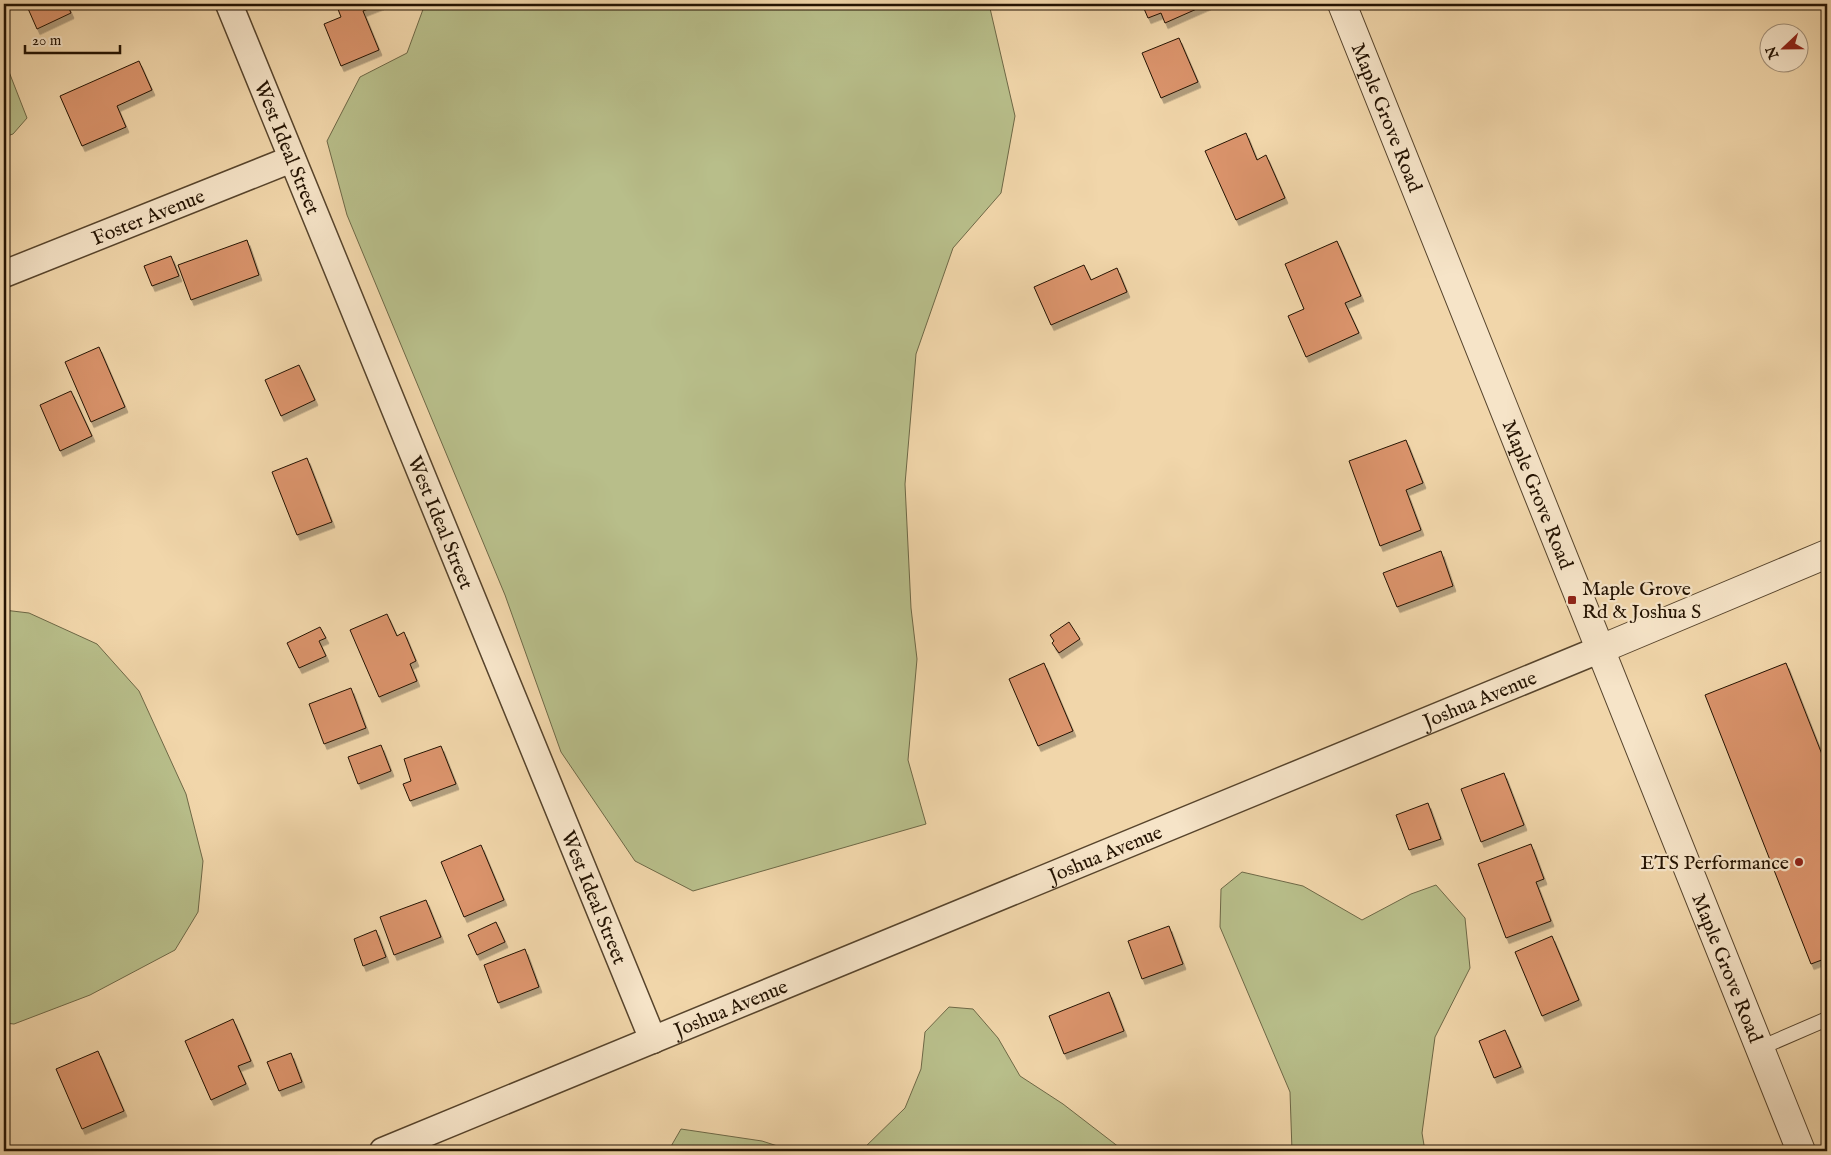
<svg xmlns="http://www.w3.org/2000/svg" width="1831" height="1155" font-family="'IM FELL English',serif">
<defs>
<filter id="shadow"><feDropShadow dx="3" dy="5.5" stdDeviation="0" flood-color="#0004"/></filter>
</defs>
<rect width="100%" height="100%" fill="#f1d6aa"/>
<filter id="stains"><feTurbulence type="fractalNoise" baseFrequency=".004" numOctaves="4"/><feColorMatrix values="0 0 0 0 .2 0 0 0 0 .09 0 0 0 0 .02 0 0 0 .5 -.17"/></filter>
<radialGradient id="worn" r=".72"><stop offset=".6" stop-color="#630" stop-opacity="0"/><stop offset="1" stop-color="#630" stop-opacity=".3"/></radialGradient>
<g fill="#b8be8a" stroke="#6e6846">
<path d="M 425,4 L 989,4 L 1015,116 L 1001,193 L 953,248 L 916,354 L 905,484 L 911,608 L 917,659 L 908,760 L 926,824 L 693,891 L 635,861 L 561,752 L 505,595 L 347,215 L 327,141 L 360,77 L 407,53 Z"/>
<path d="M 4,59 L 27,118 L 13,134 L 4,137 Z"/>
<path d="M 4,610 L 29,613 L 97,644 L 139,691 L 186,794 L 203,861 L 198,912 L 175,950 L 90,995 L 14,1024 L 4,1023 Z"/>
<path d="M 1242,872 L 1303,886 L 1362,920 L 1411,894 L 1436,885 L 1465,918 L 1470,968 L 1435,1037 L 1422,1133 L 1425,1151 L 1292,1151 L 1290,1092 L 1220,927 L 1221,889 Z"/>
<path d="M 949,1007 L 973,1009 L 998,1038 L 1020,1076 L 1063,1104 L 1124,1151 L 855,1151 L 861,1151 L 905,1108 L 921,1069 L 925,1032 Z"/>
<path d="M 681,1129 L 762,1141 L 793,1151 L 670,1151 L 670,1148 Z"/>
</g>
<g fill="#db946c" stroke="#241302" filter="url(#shadow)">
<path d="M 26,4 L 67,4 L 71,13 L 37,29 Z"/>
<path d="M 336,4 L 381,4 L 363,11 L 379,50 L 341,66 L 324,24 L 341,17 Z"/>
<path d="M 1142,4 L 1208,4 L 1165,23 L 1161,13 L 1148,18 Z"/>
<path d="M 1179,38 L 1198,82 L 1161,98 L 1142,53 Z"/>
<path d="M 139,61 L 152,90 L 117,106 L 126,127 L 82,146 L 60,96 Z"/>
<path d="M 1246,133 L 1257,160 L 1266,155 L 1285,198 L 1236,220 L 1205,151 Z"/>
<path d="M 247,240 L 259,275 L 191,300 L 178,265 Z"/>
<path d="M 1337,241 L 1361,296 L 1345,303 L 1359,333 L 1306,357 L 1288,316 L 1304,309 L 1285,264 Z"/>
<path d="M 171,256 L 179,276 L 152,286 L 144,266 Z"/>
<path d="M 1084,265 L 1091,280 L 1117,268 L 1127,292 L 1051,325 L 1034,287 Z"/>
<path d="M 99,347 L 125,407 L 91,422 L 65,362 Z"/>
<path d="M 299,365 L 315,400 L 281,416 L 265,380 Z"/>
<path d="M 71,391 L 92,436 L 60,451 L 40,405 Z"/>
<path d="M 1406,440 L 1423,483 L 1406,490 L 1421,530 L 1380,546 L 1349,461 Z"/>
<path d="M 307,458 L 332,522 L 297,535 L 272,472 Z"/>
<path d="M 1441,551 L 1453,586 L 1397,607 L 1383,573 Z"/>
<path d="M 387,614 L 397,636 L 404,632 L 416,661 L 410,664 L 417,681 L 379,697 L 350,630 Z"/>
<path d="M 1069,622 L 1080,639 L 1059,653 L 1052,643 L 1054,641 L 1050,635 Z"/>
<path d="M 320,627 L 326,638 L 319,641 L 326,656 L 299,668 L 287,643 Z"/>
<path d="M 1044,663 L 1073,731 L 1038,746 L 1009,679 Z"/>
<path d="M 1786,663 L 1827,767 L 1827,958 L 1811,964 L 1705,695 Z"/>
<path d="M 351,688 L 366,728 L 324,744 L 309,704 Z"/>
<path d="M 381,745 L 391,771 L 358,784 L 348,757 Z"/>
<path d="M 441,746 L 456,784 L 410,801 L 403,784 L 411,781 L 404,759 Z"/>
<path d="M 1504,773 L 1524,825 L 1481,842 L 1461,789 Z"/>
<path d="M 1428,803 L 1441,839 L 1409,850 L 1396,815 Z"/>
<path d="M 1531,844 L 1544,879 L 1536,882 L 1551,921 L 1506,938 L 1478,864 Z"/>
<path d="M 481,845 L 504,900 L 464,917 L 441,862 Z"/>
<path d="M 426,900 L 441,937 L 394,955 L 380,917 Z"/>
<path d="M 496,922 L 505,942 L 477,955 L 468,935 Z"/>
<path d="M 1169,926 L 1183,964 L 1142,979 L 1128,941 Z"/>
<path d="M 376,930 L 386,957 L 363,966 L 354,939 Z"/>
<path d="M 1552,936 L 1579,1000 L 1542,1016 L 1515,952 Z"/>
<path d="M 525,949 L 539,987 L 498,1003 L 484,965 Z"/>
<path d="M 1109,992 L 1124,1031 L 1064,1054 L 1049,1016 Z"/>
<path d="M 233,1019 L 251,1061 L 238,1066 L 246,1084 L 211,1100 L 185,1041 Z"/>
<path d="M 1505,1030 L 1521,1067 L 1494,1078 L 1479,1041 Z"/>
<path d="M 98,1051 L 124,1111 L 82,1129 L 56,1069 Z"/>
<path d="M 291,1053 L 302,1082 L 279,1091 L 267,1062 Z"/>
</g>
<g fill="none" stroke-linecap="round" stroke-linejoin="round">
<defs>
<path id="service" d="M 1760,1048 L 1827,1019"/>
<g id="minor">
<path id="s1" d="M 229,4 L 653,1040"/>
<path id="s2" d="M 4,274 L 292,159"/>
<path id="s3" d="M 383,1151 L 1601,649"/>
</g>
<g id="tertiary">
<path id="s4" d="M 1342,4 L 1801,1151"/>
<path d="M 1601,649 L 1827,554"/>
</g>
</defs>
<use href="#service" stroke="#57442c" stroke-width="16"/>
<use href="#minor" stroke="#57442c" stroke-width="29"/>
<use href="#tertiary" stroke="#57442c" stroke-width="30"/>
<use href="#service" stroke="#f6e4c8" stroke-width="14"/>
<use href="#minor" stroke="#f6e4c8" stroke-width="26"/>
<use href="#tertiary" stroke="#f6e4c8" stroke-width="28"/>
</g>
<g fill="#8f2418" stroke="#f6e4c8" stroke-width="2">
<rect x="1567" y="595" width="10" height="10" rx="2.5"/>
<circle cx="1799" cy="862" r="5"/>
</g>
<g text-anchor="middle" stroke-width="4.5" stroke-linejoin="round" paint-order="stroke">
<g font-size="20" fill="#241302" stroke="#f6e4c8">
<text dy="7" stroke="none"><textPath href="#s4" startOffset="122">Maple Grove Road</textPath></text>
<text dy="7" stroke="none"><textPath href="#s1" startOffset="155">West Ideal Street</textPath></text>
<text dy="7" stroke="none"><textPath href="#s2" startOffset="155">Foster Avenue</textPath></text>
<text dy="7" stroke="none"><textPath href="#s4" startOffset="528">Maple Grove Road</textPath></text>
<text dy="7" stroke="none"><textPath href="#s1" startOffset="560">West Ideal Street</textPath></text>
<text dy="7" stroke="none"><textPath href="#s3" startOffset="1186">Joshua Avenue</textPath></text>
<text dy="7" stroke="none"><textPath href="#s3" startOffset="781">Joshua Avenue</textPath></text>
<text dy="7" stroke="none"><textPath href="#s1" startOffset="965">West Ideal Street</textPath></text>
<text dy="7" stroke="none"><textPath href="#s4" startOffset="1038">Maple Grove Road</textPath></text>
<text dy="7" stroke="none"><textPath href="#s3" startOffset="376">Joshua Avenue</textPath></text>
</g>
<g font-size="20" fill="#241302" stroke="#f6e4c8" text-anchor="start">
<text x="1582" y="595">Maple Grove<tspan x="1582" dy="23">Rd &amp; Joshua S</tspan></text>
<text x="1789" y="869" text-anchor="end">ETS Performance</text>
</g>
</g>
<rect width="1831" height="1155" fill="none" stroke="#f1d6aa" stroke-width="20"/>
<rect x="5" y="5" width="1821" height="1145" fill="none" stroke="#241302" stroke-width="2.5"/>
<rect x="10" y="10" width="1811" height="1135" fill="none" stroke="#241302"/>
<g transform="translate(1784 48) rotate(248)"><circle r="24" fill="#f6e4c8" stroke="#a29079"/>
<path d="M0-4L9 19L0 12L-9 19Z" fill="#8f2418"/>
<text y="-8" font-size="14" font-weight="bold" text-anchor="middle" fill="#241302">N</text>
</g>
<path d="M25 45v8h95v-8" fill="none" stroke="#241302" stroke-width="2.5"/>
<text x="32" y="45" font-size="15" fill="#241302" stroke="#f6e4c8" stroke-width="4" paint-order="stroke">20 m</text>
<rect width="100%" height="100%" filter="url(#stains)"/>
<rect width="100%" height="100%" fill="url(#worn)"/>
</svg>
